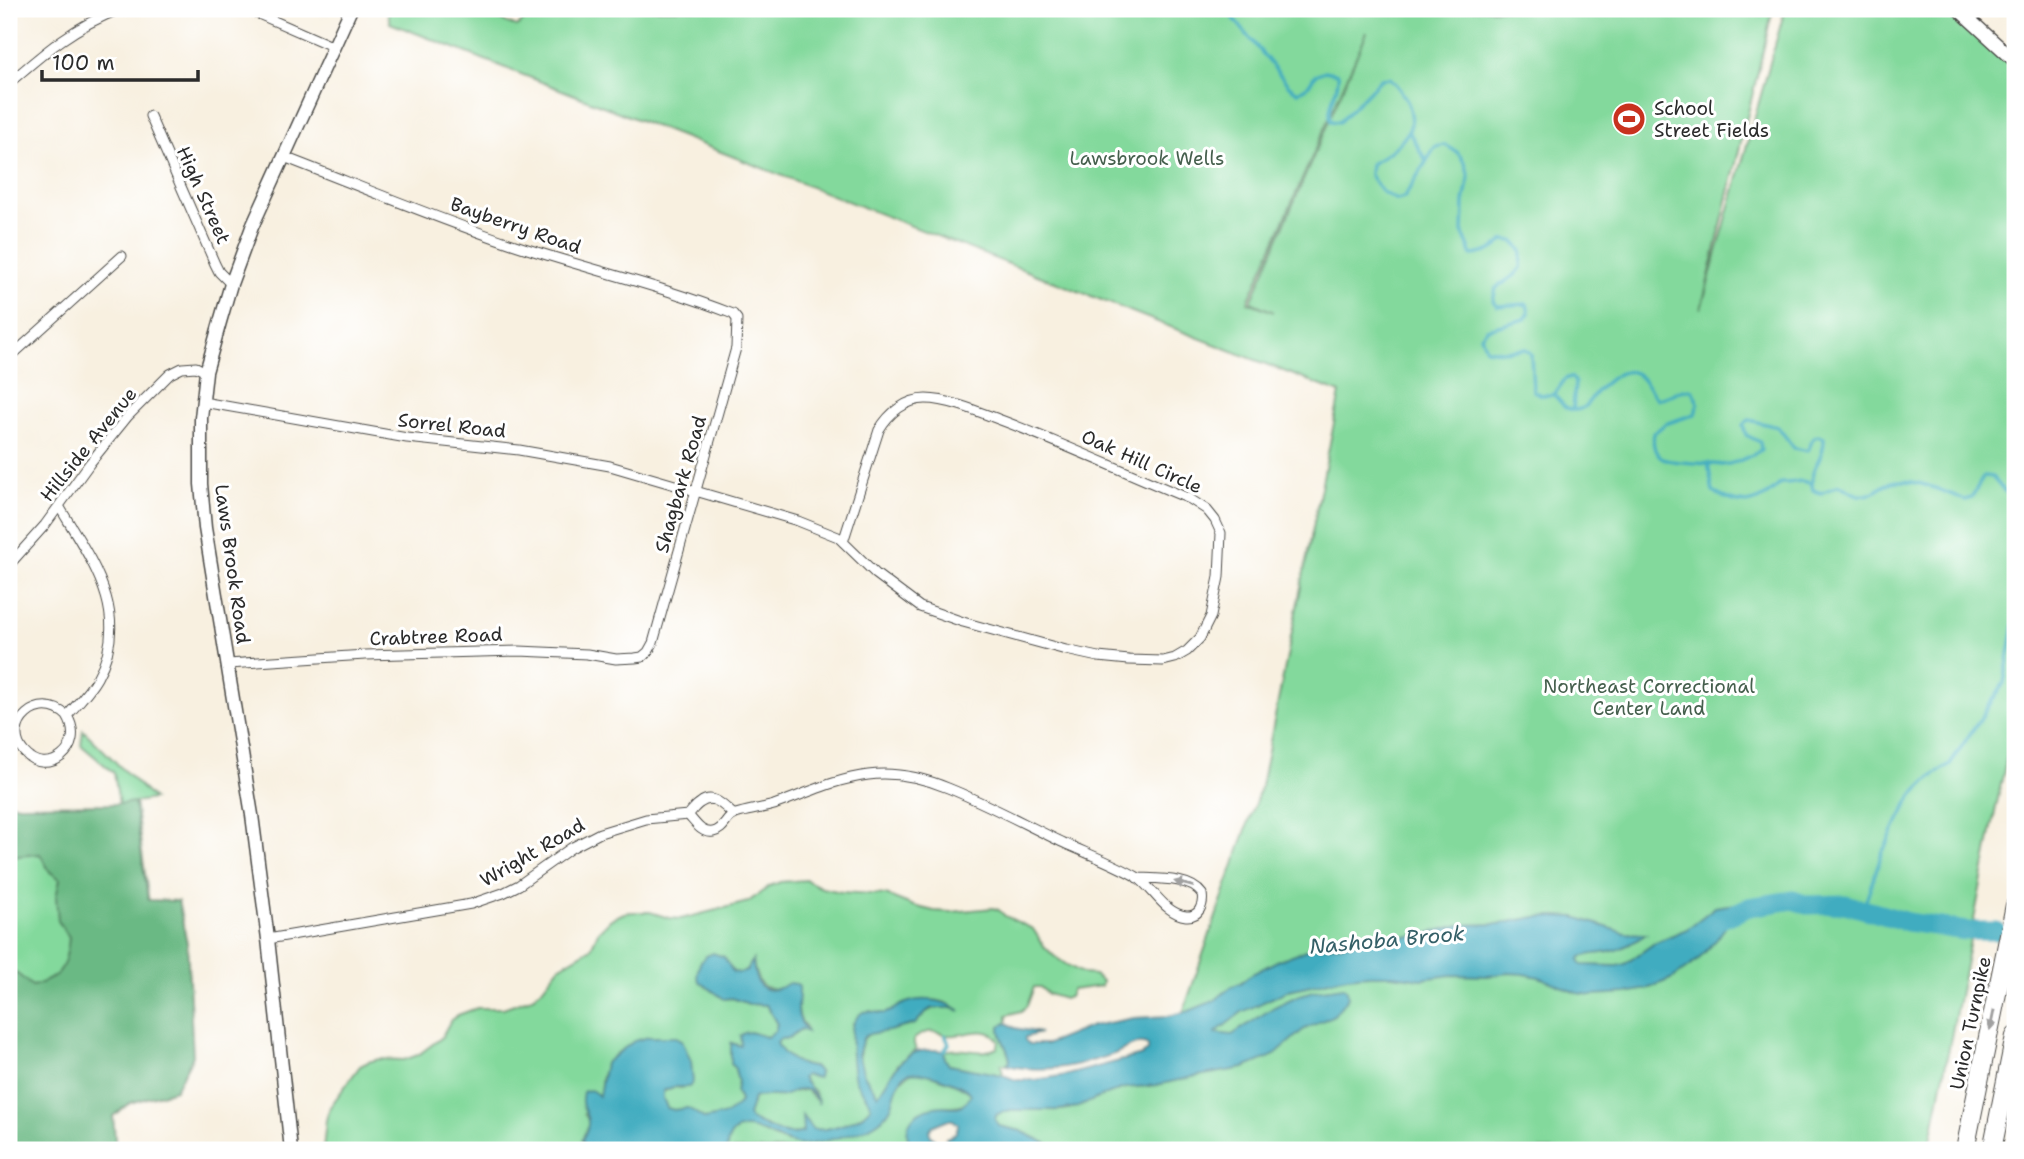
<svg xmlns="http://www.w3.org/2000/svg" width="2024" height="1159" font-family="'Shantell Sans',sans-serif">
<rect width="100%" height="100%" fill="#fff"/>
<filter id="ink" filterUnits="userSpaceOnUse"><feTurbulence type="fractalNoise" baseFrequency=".0143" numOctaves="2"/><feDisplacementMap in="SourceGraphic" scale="14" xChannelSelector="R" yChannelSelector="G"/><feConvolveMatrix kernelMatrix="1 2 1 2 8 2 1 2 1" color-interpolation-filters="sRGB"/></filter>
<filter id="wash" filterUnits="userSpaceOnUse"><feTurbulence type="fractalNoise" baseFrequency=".00686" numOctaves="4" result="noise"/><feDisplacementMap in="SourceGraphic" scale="28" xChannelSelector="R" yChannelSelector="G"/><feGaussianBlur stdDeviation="1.57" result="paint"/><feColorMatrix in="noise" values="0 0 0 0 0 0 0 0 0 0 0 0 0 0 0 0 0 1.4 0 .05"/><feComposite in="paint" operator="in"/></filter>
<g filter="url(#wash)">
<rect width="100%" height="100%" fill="#f8f0e0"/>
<g fill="#83d99c" stroke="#578264" stroke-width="2" fill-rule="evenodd">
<path d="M 387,9 L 475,9 L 517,27 L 534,9 L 1773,9 L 1701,309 L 1785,9 L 1950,9 L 2015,68 L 2015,719 L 1995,812 L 1929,1150 L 1060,1150 L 1021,1131 L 998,1126 L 995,1120 L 996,1115 C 1015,1103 1041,1112 1062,1110 C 1079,1108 1092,1099 1108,1093 C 1124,1087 1141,1086 1158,1085 L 1261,786 L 1340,393 L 390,23 ZM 1367,32 L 1251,302 L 1274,312 L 1248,302 Z"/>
<path d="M 83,730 L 153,799 L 135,802 L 175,1090 L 9,1136 L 9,821 L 119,804 L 114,773 L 81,745 Z"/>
<path d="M 806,880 L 822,888 L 842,892 L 886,895 L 914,906 L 934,911 L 951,912 L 993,908 L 999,910 L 1005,916 L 1033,929 L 1044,946 L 1054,956 L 1067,965 L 1084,974 L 1094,975 L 1102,981 L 1101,986 L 1072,990 L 1069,997 L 1064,999 L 1048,994 L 1040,987 L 1034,987 L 1027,1006 L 1021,1011 L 1007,1015 L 1007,1023 L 1000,1026 C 999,1037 1008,1049 1010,1060 L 1007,1065 L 1001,1064 L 1003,1075 L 949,1065 L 945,1059 L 944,1051 C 963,1045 980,1057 997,1048 L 999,1041 C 988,1022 962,1038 945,1035 C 944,1035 942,1033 940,1033 C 931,1029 922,1033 914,1039 L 914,1044 L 916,1050 L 899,1063 L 878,1096 C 867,1082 855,1064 861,1046 C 863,1040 864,1036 870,1034 C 883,1028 900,1030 913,1024 C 918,1022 921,1016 925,1013 C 934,1006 947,1006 957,1009 C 941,997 920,999 902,1005 C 897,1007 892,1012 887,1013 C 881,1014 875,1012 870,1011 L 853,1023 C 849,1044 854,1071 863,1091 C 866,1096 869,1100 871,1106 C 863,1120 828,1132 812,1129 L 803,1117 L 803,1132 C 786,1138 765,1126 749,1119 L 748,1115 L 754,1098 C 764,1094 773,1097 783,1095 C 791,1094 797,1089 806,1090 L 817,1101 L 815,1092 L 809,1087 L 802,1078 L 805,1075 L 819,1072 L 815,1067 C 801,1067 782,1056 777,1043 L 780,1039 C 791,1039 793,1034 801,1029 L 806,1031 L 806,1027 C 797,1019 797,1004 799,993 C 771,987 757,996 753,960 L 747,971 L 741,973 L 733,972 L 724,957 L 706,987 L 713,989 L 724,999 L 732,998 L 749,1004 L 766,1005 L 777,1024 L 775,1031 L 767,1037 L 750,1032 L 740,1046 L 732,1043 L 731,1063 L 735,1069 L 738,1082 L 737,1095 L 740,1100 C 736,1114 719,1117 705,1119 L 688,1108 L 674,1110 L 667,1108 L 663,1098 L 663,1092 L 673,1087 L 682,1088 L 676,1037 C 640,1040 597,1048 601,1093 L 584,1114 L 588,1119 L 588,1126 L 582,1140 L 585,1147 L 591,1150 L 323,1150 L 326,1120 L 330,1107 L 360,1066 L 368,1062 L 379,1059 L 404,1060 L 418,1055 L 441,1038 L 451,1020 L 458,1015 L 477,1008 L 503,1008 L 531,998 L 541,990 L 559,967 L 591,948 L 598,932 L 611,919 L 624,913 L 632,912 L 650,912 L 669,918 L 681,919 L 748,902 L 770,886 L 780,882 Z"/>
<path d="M 915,1071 C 927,1073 963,1084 971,1094 C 966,1107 957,1106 944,1106 L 908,1141 L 914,1150 L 727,1150 C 727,1144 727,1141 731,1135 C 746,1113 779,1147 800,1144 C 810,1143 873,1125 878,1121 C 899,1106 889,1081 915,1071 Z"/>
</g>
<path fill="#6ab984" stroke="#4a7258" stroke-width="2" d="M 134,802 L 148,900 L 178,901 L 187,943 L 193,1056 L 175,1090 L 130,1103 L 113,1116 L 116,1150 L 9,1150 L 9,967 L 32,986 C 62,978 66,966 69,937 L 58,921 L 56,897 L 60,879 L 50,872 L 40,854 L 18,856 L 9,860 L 9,803 L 19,805 L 119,804 Z"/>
<path fill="#41acc0" stroke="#366c76" stroke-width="2" d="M 1742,903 L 1717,939 L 1698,960 L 1673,978 L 1647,989 L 1626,993 L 1592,995 L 1577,993 L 1539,977 L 1524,974 L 1508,973 L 1487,976 L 1451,975 L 1422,979 L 1393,975 L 1369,975 L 1347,977 L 1289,990 L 1242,1012 L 1215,1033 L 1232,1035 L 1274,1007 L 1297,996 L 1314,991 L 1344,987 L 1347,990 L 1348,997 L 1334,1015 L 1303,1030 L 1273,1056 L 1244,1068 L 1192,1077 L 1157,1085 L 1125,1088 L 1109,1093 L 1078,1107 L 1059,1110 L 1011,1110 L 1002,1112 L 996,1115 L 995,1120 L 999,1126 L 1021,1131 L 1060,1150 L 1015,1150 L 1005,1145 L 993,1145 L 983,1150 L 970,1150 L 973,1145 L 967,1143 L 960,1150 L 951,1150 L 949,1148 L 946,1138 C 954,1135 958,1133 958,1124 L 953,1120 L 946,1120 L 932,1126 L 929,1131 L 931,1136 L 934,1139 L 930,1150 L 914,1150 C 908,1141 905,1134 909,1124 C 914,1111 930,1107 943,1106 C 948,1106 955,1108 960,1106 C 966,1104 969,1099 971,1094 C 964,1084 918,1068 907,1074 C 896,1080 896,1096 891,1107 C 881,1127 857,1132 837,1138 C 825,1141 812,1145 800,1145 C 780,1144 745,1115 731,1135 C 727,1141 727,1144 727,1150 L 695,1150 L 689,1147 L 672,1150 L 591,1150 L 585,1147 L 582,1140 C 584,1135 589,1128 588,1122 C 587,1110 579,1108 583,1092 C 591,1088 593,1091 599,1096 L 605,1063 L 634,1041 L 649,1037 L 676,1037 L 682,1040 L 691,1061 L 693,1082 L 689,1087 L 673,1087 L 663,1091 L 663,1098 L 667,1108 L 674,1110 L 688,1108 L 705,1119 L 727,1114 L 739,1104 L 740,1100 L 736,1091 L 738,1082 L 735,1069 L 731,1063 L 731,1043 L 740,1046 L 741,1042 L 740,1036 C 748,1028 757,1035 767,1037 L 775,1031 L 777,1024 L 766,1005 L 749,1004 L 732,998 L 724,999 L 699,981 L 697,974 L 700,963 L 706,956 L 713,953 L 724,957 L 733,972 L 741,973 L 747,971 L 753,959 C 754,985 763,999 789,983 L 796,984 L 799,987 C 800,998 795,1012 801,1022 C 803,1026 806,1028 807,1032 L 801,1029 C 792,1034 792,1039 780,1039 L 777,1043 C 782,1056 802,1068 815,1067 L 819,1072 L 818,1078 L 805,1075 L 802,1078 C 809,1090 814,1088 819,1104 C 815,1098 811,1090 803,1089 C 796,1089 789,1095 782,1096 C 772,1097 763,1094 754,1098 L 748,1115 L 750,1119 C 764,1126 787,1139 803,1132 L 802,1115 L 812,1129 C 828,1132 863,1120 871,1107 C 868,1096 861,1091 856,1082 C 852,1074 850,1034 853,1025 C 855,1019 858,1015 863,1012 C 871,1010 878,1014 886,1013 C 891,1012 896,1008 901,1005 C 920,996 943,999 961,1011 L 952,1008 L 932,1008 L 926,1012 L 915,1024 L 889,1031 L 868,1034 L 863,1038 L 858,1055 L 864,1075 L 878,1095 C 898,1066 903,1045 944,1051 L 945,1059 L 949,1065 L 1003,1075 L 1016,1080 L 1035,1080 L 1067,1075 L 1142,1055 L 1148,1051 L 1148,1046 C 1137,1039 1125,1050 1114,1054 C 1080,1066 1042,1074 1007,1065 L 1010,1060 C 1008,1048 999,1037 1000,1026 L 1007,1023 L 1015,1028 L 1040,1033 L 1025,1037 L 1025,1040 L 1029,1044 L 1048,1044 L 1092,1026 L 1134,1018 L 1168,1016 L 1189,1011 L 1214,1001 L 1231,987 L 1240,983 L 1250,975 L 1279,960 L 1311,948 L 1421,935 L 1460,925 L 1498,924 L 1536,917 L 1555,916 L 1575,917 L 1625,933 L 1646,934 C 1637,941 1620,950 1609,952 C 1600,954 1590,953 1581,957 L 1579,961 L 1582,965 L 1617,966 L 1625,964 L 1656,942 L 1687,929 L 1715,907 Z"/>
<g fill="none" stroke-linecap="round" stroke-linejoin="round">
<g stroke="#41acc0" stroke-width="3.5">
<path d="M 1226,9 L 1289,86 L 1298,92 L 1309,85 L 1315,75 L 1325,71 L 1338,74 C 1340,90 1326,105 1331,121 L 1339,122 L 1381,79 L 1390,78 C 1428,118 1412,140 1371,164 L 1370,175 L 1382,192 L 1397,200 L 1404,198 L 1435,147 L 1445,145 L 1457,152 L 1465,163 L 1469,177 L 1464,202 L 1463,234 L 1472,255 C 1485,254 1494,250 1504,240 L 1513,241 L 1522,251 L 1521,268 L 1515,275 L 1496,288 L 1493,301 L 1497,306 L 1527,304 L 1529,313 L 1525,319 L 1487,329 L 1481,336 L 1486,349 L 1501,351 L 1526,349 L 1531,354 L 1533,391 L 1542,395 L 1554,395 C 1559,399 1563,408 1570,409 C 1586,414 1590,397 1599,389 C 1608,380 1625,366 1637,374 C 1646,380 1650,391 1657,399 C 1670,398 1680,387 1693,390 L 1698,403 L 1695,414 L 1665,424 L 1654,433 C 1652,443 1654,454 1663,459 C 1672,463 1710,463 1722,465 C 1736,464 1749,457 1761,450 L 1760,442 L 1746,435 L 1743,425 L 1749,420 L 1778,427 L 1794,448 L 1808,451 L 1813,438 L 1818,436 L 1824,438 C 1825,459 1807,469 1813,490 L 1821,493 L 1839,485 C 1845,488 1853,493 1859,495 C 1874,498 1884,480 1900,481 C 1922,481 1945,492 1965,500 L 1971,498 L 1984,476 L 1992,477 L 2015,503"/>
<path d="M 1409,132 L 1426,161"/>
<path d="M 1554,395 L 1565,379 L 1571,377 L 1575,382 L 1573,410"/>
<path d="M 1708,463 L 1713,492 C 1742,508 1757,507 1781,483 C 1792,484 1801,478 1811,484"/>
<path d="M 1863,909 L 1882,853 L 1911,797 L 1930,778 L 1950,764 L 2004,683 L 2015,620"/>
<path d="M 944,1051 L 949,1044 L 945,1035"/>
</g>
<path stroke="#41acc0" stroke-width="19" d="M 1712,923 L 1749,907 L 1793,900 L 1807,905 L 1845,904 L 1908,922 L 1966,931 L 1997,931"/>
</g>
</g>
<g filter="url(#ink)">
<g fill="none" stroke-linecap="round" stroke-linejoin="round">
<defs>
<g id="street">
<path d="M 247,9 L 334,47"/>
<path d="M 9,83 C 46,51 73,27 120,9"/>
<path d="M 150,116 L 215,264 L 219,272 L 231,284"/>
<path d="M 9,358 L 122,256"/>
<path d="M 203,402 L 407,438 L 519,450 L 610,466 L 798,521 L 838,537 L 876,574 L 920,607 L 963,622 L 1066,650 L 1098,657 L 1129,660 L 1163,661 L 1175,658 L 1187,651 L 1200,638 L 1211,616 L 1219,577 L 1221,533 L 1215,520 L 1207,510 L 1190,499 C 1126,473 1063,443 998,419 C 977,411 948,399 926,399 C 906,399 889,413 879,430 L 843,542"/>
<path d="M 59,506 C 91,560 133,615 97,678 C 89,692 77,704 67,716 C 39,690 1,725 24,752 C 47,779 87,748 67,716"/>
<path d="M 9,565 L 45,525 L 90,463 L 128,416 L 170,374 L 182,368 L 196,367 L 206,372"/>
<path d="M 228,664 L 365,655 L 519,651 L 587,654 L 616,659 L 635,658 L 642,657 L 648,652 L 653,643 L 736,348 L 737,319 L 733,314 C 660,285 583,268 509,243 C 433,217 359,186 284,157"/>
<path d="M 688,815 C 695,822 701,834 713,832 C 724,830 725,820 733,815 C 739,812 764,808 774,805 C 841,780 877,759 948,788 C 988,804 1026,825 1064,843 C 1086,853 1117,865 1137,877 C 1153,888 1165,914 1186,916 C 1199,917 1204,905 1202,894 C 1190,877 1157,879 1137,878"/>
<path d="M 268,939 L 471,904 L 503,893 L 519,885 L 571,848 L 600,833 L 646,819 L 688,815 C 692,811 695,806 700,803 C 714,792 724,807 734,815"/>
</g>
<g id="secondary">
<path d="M 1958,9 L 2015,61"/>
<path d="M 291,1150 L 268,939 L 252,815 L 205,528 L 201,484 L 201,418 L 206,372 L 220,322 L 231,284 L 252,227 L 351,9"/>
</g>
<g id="highway">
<path d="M 1965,1150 L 2015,905"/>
<path d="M 1992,1150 L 2015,1036"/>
</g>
</defs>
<use href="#street" stroke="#4a4946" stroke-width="11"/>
<use href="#secondary" stroke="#4a4946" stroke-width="15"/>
<use href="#highway" stroke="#4a4946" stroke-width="20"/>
<use href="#street" stroke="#fff" stroke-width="9"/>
<use href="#secondary" stroke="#fff" stroke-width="12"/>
<use href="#highway" stroke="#fff" stroke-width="18"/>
</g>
<defs><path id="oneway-solid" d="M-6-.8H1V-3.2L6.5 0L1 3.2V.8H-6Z" transform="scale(1.75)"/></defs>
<g fill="#a0a0a0">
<use href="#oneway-solid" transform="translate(1184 884) rotate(-165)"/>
<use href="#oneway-solid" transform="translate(1992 1020) rotate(102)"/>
</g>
</g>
<defs>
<symbol id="stadium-disc" viewBox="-11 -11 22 22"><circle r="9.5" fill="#c8321e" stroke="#fff"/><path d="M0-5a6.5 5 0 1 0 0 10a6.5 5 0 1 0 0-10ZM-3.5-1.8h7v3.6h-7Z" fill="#fff"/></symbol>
</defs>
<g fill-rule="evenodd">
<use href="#stadium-disc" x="1610" y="100" width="38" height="38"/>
</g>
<g text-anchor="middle" stroke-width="6" stroke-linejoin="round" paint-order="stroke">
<g font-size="19" fill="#2b2b2b" stroke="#fff" text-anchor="start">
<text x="1654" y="115">School<tspan x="1654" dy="22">Street Fields</tspan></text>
</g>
<g font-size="19" fill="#455f4d" stroke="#fff">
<text x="1147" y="165">Lawsbrook Wells</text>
<text x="1649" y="693">Northeast Correctional<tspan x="1649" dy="22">Center Land</tspan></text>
</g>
<g font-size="19" fill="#2b2b2b" stroke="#fff">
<text transform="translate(204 195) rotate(66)" y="7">High Street</text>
<text transform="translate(516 225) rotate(19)" y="7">Bayberry Road</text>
<text transform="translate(452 425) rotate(6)" y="7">Sorrel Road</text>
<text transform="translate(88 444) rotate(-51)" y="7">Hillside Avenue</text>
<text transform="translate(1142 461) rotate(24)" y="7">Oak Hill Circle</text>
<text transform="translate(680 484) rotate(-74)" y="7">Shagbark Road</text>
<text transform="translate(233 564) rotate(82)" y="7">Laws Brook Road</text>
<text transform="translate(436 636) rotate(-2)" y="7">Crabtree Road</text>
<text transform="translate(532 852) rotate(-30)" y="7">Wright Road</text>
<text transform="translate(1970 1023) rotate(-78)" y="7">Union Turnpike</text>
</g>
<g font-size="21" font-style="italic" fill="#345f67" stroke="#fff">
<text transform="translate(1387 940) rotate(-5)" y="7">Nashoba Brook</text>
</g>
</g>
<rect width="2024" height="1159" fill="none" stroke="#fff" stroke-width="35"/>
<path d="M42 70v10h156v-10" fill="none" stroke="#2b2b2b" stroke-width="3.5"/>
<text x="52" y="70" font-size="21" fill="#2b2b2b" stroke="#ffffff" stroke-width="5" paint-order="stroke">100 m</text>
</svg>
